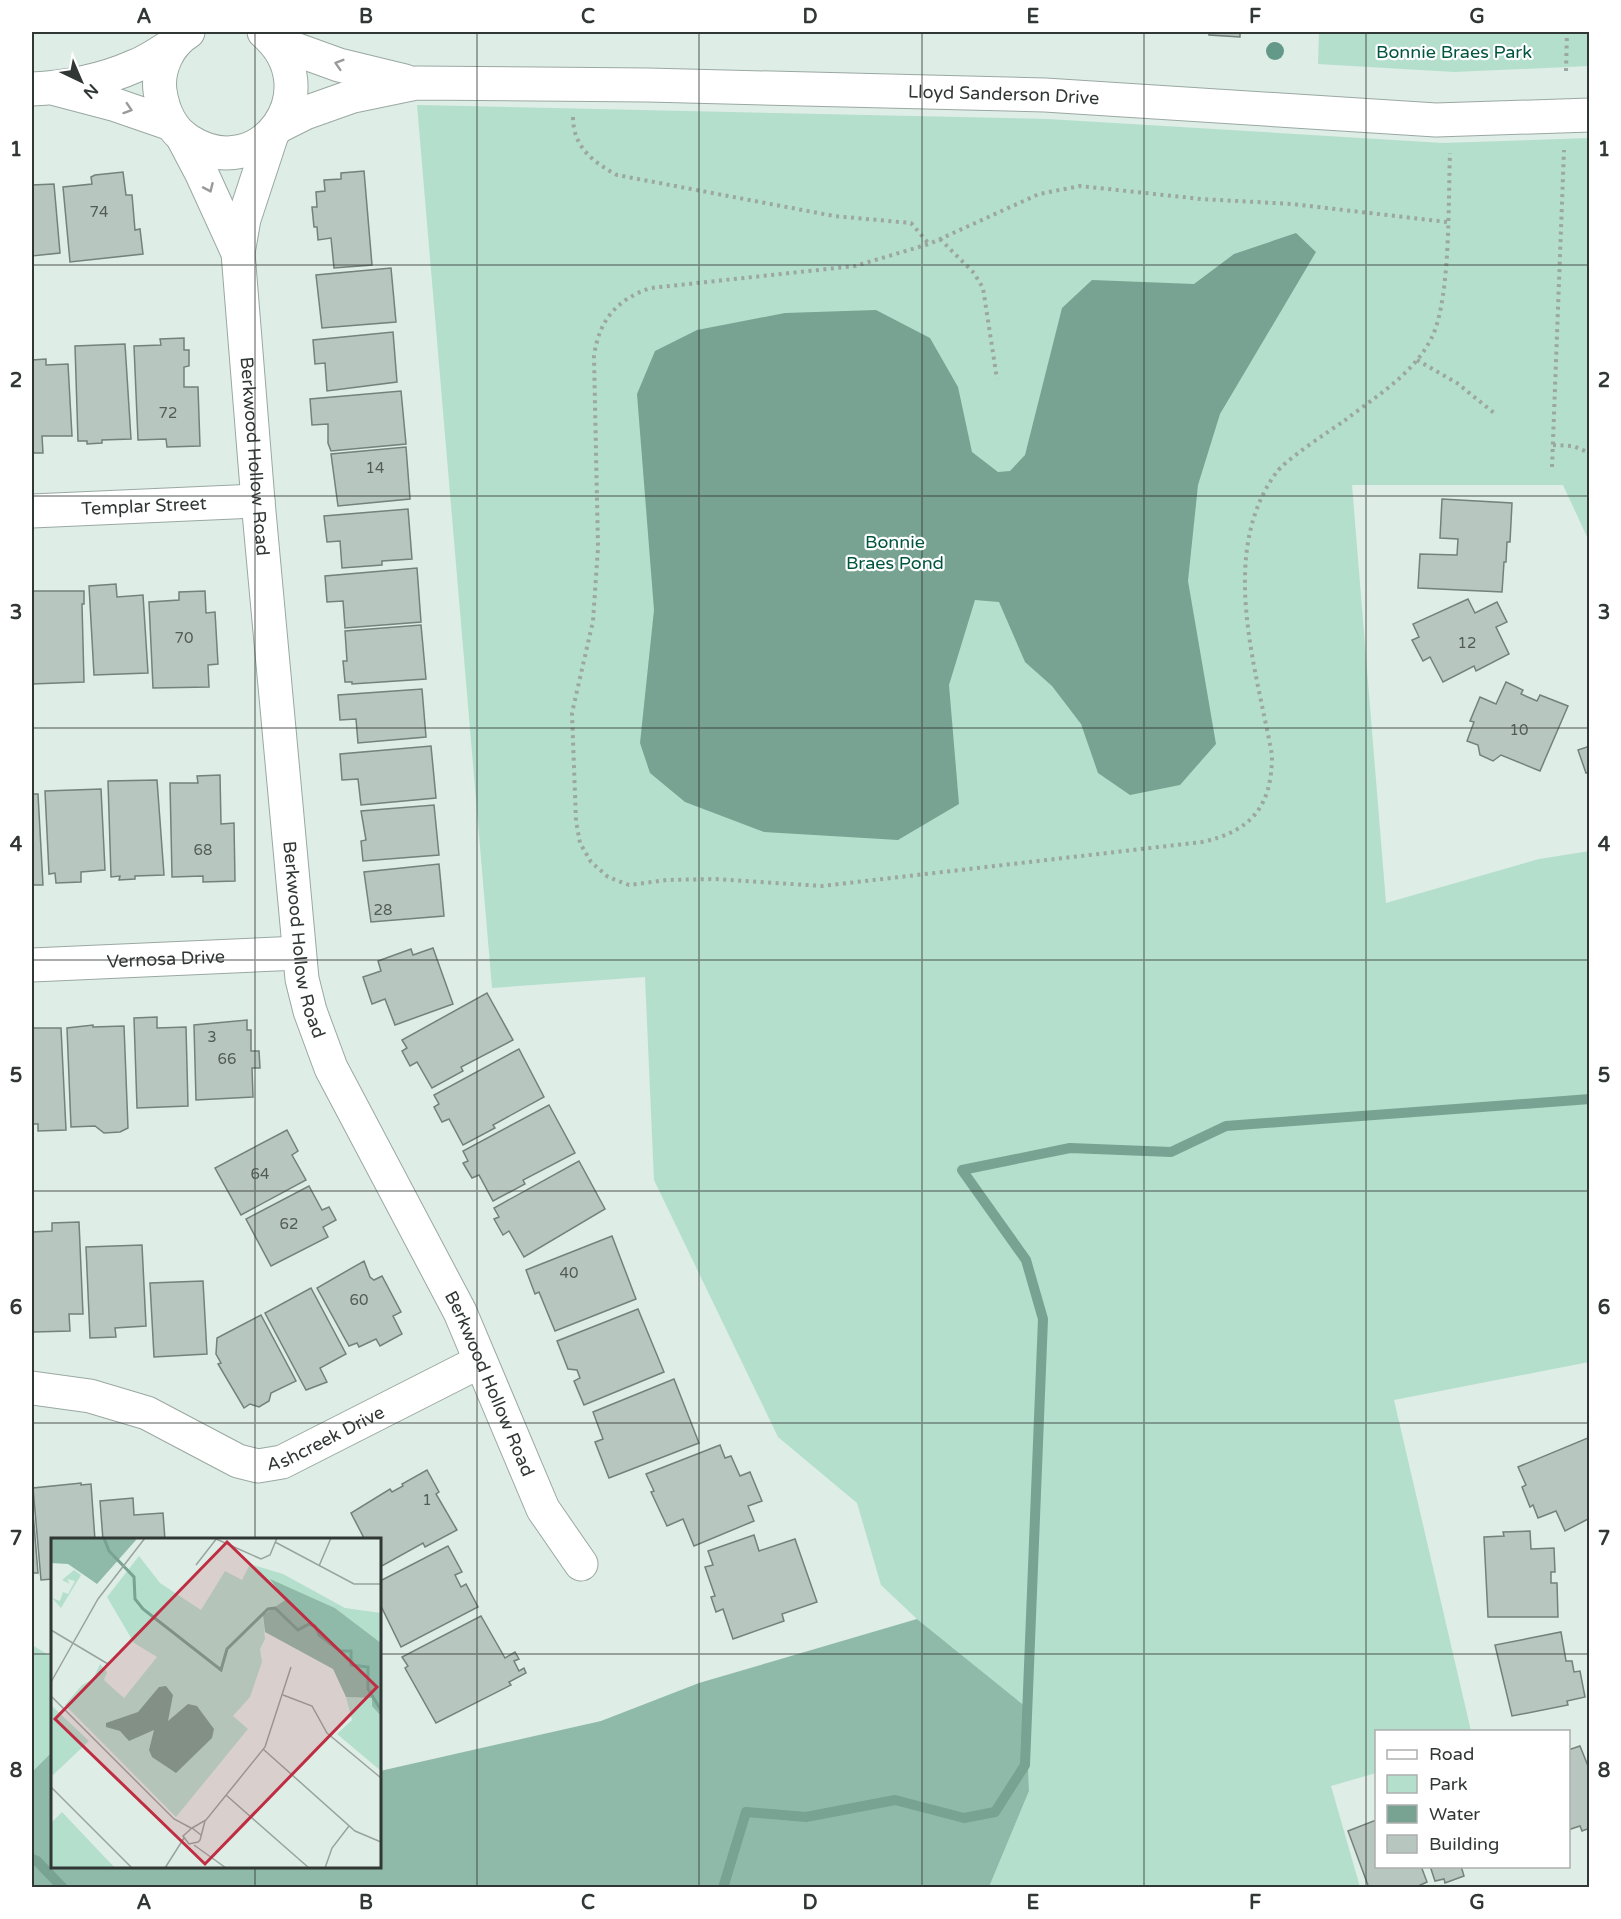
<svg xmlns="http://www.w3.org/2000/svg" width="1621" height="1919" font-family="'Varela Round',sans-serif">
<rect width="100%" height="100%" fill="#deede6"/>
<g fill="#b4dfcd">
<path d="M 1319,32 L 1589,32 L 1589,66 L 1454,72 L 1318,64 Z"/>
<path d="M 417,105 L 1048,119 L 1443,143 L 1589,138 L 1589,541 L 1563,485 L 1352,485 L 1386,903 L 1539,859 L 1590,851 L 1589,1362 L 1394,1400 L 1471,1731 L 1376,1732 L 1376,1773 L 1331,1786 L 1360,1887 L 989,1887 L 1029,1791 L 1026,1707 L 917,1619 L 881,1585 L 857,1503 L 778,1437 L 654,1180 L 645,977 L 492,988 Z"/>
<path d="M 32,1645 L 52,1657 L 52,1752 L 32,1772 Z"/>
</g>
<path fill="#8fbaa9" d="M 917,1619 L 1026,1707 L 1029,1791 L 989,1887 L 32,1887 L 32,1772 L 52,1752 L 52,1866 L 380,1866 L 380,1771 L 601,1721 L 699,1683 Z"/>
<path fill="#78a291" d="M 1296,233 L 1316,252 L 1220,414 L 1198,485 L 1188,581 L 1216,744 L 1180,785 L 1130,795 L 1098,773 L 1081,724 L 1052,686 L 1025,662 L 999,602 L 975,600 L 949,685 L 959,804 L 898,840 L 764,832 L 685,802 L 650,773 L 640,743 L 654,610 L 637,394 L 655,351 L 697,330 L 785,313 L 876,310 L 930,338 L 958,387 L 972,452 L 998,472 L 1010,471 L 1025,455 L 1062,308 L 1092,280 L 1194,284 L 1234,254 Z"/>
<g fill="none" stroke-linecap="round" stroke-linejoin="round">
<g stroke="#78a291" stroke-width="10">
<path d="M 32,1859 L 37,1861 L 63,1888"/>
<path d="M 723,1888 L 746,1812 L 806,1817 L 895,1800 L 964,1818 L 995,1812 L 1025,1765 L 1043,1319 L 1026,1260 L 962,1170 L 1070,1148 L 1171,1152 L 1226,1126 L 1590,1099"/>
</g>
</g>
<g fill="#b7c6bf" stroke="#74817c" stroke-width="1.5">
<path d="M 1209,32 L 1240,32 L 1240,37 L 1209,35 Z"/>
<path d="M 364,171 L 372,265 L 334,268 L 331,238 L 318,240 L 317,227 L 314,227 L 312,207 L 317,207 L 316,192 L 325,191 L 324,180 L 341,179 L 341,173 Z"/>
<path d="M 123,172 L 126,195 L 132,195 L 135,230 L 140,229 L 143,254 L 70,262 L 63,187 L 92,184 L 91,177 L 95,175 Z"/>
<path d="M 54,184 L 60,253 L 32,256 L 32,185 Z"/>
<path d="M 391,268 L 396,322 L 322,328 L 316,275 Z"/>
<path d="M 393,332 L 397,382 L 327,391 L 325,363 L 315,364 L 313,340 Z"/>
<path d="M 184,338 L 184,350 L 189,350 L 189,366 L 184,367 L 184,387 L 198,387 L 200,446 L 167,447 L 166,439 L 138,440 L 134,346 L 161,345 L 160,339 Z"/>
<path d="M 125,344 L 131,439 L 102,440 L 102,443 L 87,444 L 87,441 L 78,441 L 75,346 Z"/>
<path d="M 46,359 L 46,365 L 68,364 L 72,436 L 42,436 L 43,453 L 32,453 L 32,360 Z"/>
<path d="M 401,391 L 406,444 L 331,451 L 328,443 L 328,424 L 312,425 L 310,399 Z"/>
<path d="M 406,447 L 410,499 L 338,506 L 331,454 Z"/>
<path d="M 1442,499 L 1512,503 L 1510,542 L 1507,542 L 1506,562 L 1504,562 L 1502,592 L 1418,588 L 1420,554 L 1457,555 L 1458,539 L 1440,538 Z"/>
<path d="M 408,509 L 412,559 L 382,561 L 382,565 L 342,568 L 340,541 L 327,542 L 324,516 Z"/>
<path d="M 417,568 L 421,622 L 345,628 L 343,601 L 327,602 L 325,576 Z"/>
<path d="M 116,584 L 117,597 L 143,595 L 148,673 L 94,675 L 89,586 Z"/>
<path d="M 33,591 L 84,591 L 84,604 L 82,604 L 84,682 L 32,684 Z"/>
<path d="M 205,591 L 206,613 L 215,612 L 218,664 L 208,665 L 209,687 L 153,688 L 149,602 L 179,600 L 179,592 Z"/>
<path d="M 1468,599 L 1475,613 L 1497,602 L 1507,622 L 1496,627 L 1509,654 L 1476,671 L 1474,666 L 1443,682 L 1430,657 L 1423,661 L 1412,640 L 1419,637 L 1413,624 Z"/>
<path d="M 421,625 L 426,679 L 352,684 L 352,682 L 345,682 L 343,661 L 347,661 L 345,631 Z"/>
<path d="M 1506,682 L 1523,690 L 1521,694 L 1537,701 L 1540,695 L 1568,706 L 1540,771 L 1501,755 L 1493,761 L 1480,755 L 1478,745 L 1467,741 L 1474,722 L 1470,721 L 1480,697 L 1496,704 Z"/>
<path d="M 422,689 L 426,737 L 358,743 L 356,719 L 340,720 L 338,695 Z"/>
<path d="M 431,746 L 436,798 L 361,805 L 358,779 L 342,780 L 340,754 Z"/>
<path d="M 1590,746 L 1590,772 L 1586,773 L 1578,750 Z"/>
<path d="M 220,775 L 221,824 L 234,823 L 235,881 L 203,882 L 203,876 L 172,877 L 170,783 L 198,783 L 197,776 Z"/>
<path d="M 157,780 L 164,875 L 135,876 L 135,879 L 119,880 L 120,876 L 111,877 L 108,781 Z"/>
<path d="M 101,789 L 105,870 L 81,872 L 81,882 L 56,883 L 55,873 L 49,874 L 45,791 Z"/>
<path d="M 32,794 L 38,794 L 43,885 L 32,885 Z"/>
<path d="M 434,805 L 439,855 L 363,861 L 361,841 L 366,840 L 361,811 Z"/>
<path d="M 439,864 L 444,916 L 371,922 L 364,872 Z"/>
<path d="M 433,948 L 453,1004 L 395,1025 L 385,999 L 372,1004 L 363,977 L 381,971 L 378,961 L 411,949 L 413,955 Z"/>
<path d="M 487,993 L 513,1040 L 461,1067 L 463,1071 L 432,1088 L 417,1062 L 410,1066 L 402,1051 L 407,1048 L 402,1040 Z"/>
<path d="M 157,1017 L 157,1028 L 186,1027 L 188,1106 L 137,1108 L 134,1018 Z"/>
<path d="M 247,1020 L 247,1030 L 251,1030 L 251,1051 L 259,1051 L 260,1068 L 252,1068 L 253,1097 L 196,1100 L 194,1025 Z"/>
<path d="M 93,1025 L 93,1027 L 124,1026 L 128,1128 L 120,1132 L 104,1133 L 95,1126 L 71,1127 L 67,1028 Z"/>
<path d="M 32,1028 L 61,1028 L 66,1130 L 38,1131 L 38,1124 L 32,1124 Z"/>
<path d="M 519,1049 L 544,1097 L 493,1125 L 495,1128 L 463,1145 L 449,1119 L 442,1122 L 434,1107 L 439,1104 L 434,1095 Z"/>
<path d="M 549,1105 L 575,1153 L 523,1180 L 525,1184 L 493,1201 L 479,1175 L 472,1178 L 463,1163 L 468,1161 L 463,1151 Z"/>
<path d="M 287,1130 L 298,1151 L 292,1155 L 306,1180 L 241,1215 L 215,1168 Z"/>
<path d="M 579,1161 L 605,1209 L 524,1257 L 509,1231 L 503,1235 L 494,1219 L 499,1217 L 494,1208 Z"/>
<path d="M 309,1186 L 322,1210 L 329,1207 L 336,1220 L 323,1227 L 328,1237 L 271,1266 L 246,1219 Z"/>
<path d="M 79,1222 L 83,1314 L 69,1314 L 70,1331 L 34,1332 L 32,1330 L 32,1232 L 52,1231 L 52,1223 Z"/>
<path d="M 612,1236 L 636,1299 L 555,1331 L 539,1292 L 535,1294 L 526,1270 Z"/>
<path d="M 142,1245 L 146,1326 L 115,1328 L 116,1337 L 90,1338 L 86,1247 Z"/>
<path d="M 364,1261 L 370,1277 L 374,1280 L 382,1276 L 401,1312 L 393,1316 L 402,1334 L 380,1346 L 376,1339 L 359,1347 L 357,1343 L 349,1346 L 317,1288 Z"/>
<path d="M 203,1281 L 207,1354 L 154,1357 L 150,1283 Z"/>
<path d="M 311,1288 L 346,1354 L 320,1368 L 327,1382 L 306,1390 L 265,1313 Z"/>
<path d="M 638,1309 L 664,1372 L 584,1405 L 574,1381 L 580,1378 L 577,1370 L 568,1369 L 557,1341 Z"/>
<path d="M 261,1315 L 296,1381 L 271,1393 L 269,1401 L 259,1407 L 250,1404 L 244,1408 L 218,1364 L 221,1363 L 216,1354 L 217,1338 Z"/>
<path d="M 674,1379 L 699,1443 L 609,1478 L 595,1442 L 603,1439 L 593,1412 Z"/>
<path d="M 1590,1437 L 1590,1518 L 1565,1531 L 1556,1511 L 1538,1518 L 1533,1505 L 1530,1507 L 1522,1487 L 1526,1485 L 1518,1467 Z"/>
<path d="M 720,1445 L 725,1458 L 731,1456 L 740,1476 L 750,1472 L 762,1501 L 748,1506 L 754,1521 L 694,1546 L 683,1519 L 667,1526 L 651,1492 L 654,1491 L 646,1474 Z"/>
<path d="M 427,1470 L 439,1492 L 436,1494 L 457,1530 L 425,1547 L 423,1543 L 380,1567 L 380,1540 L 365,1540 L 351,1513 L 390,1489 L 392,1492 L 403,1486 L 402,1484 Z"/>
<path d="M 81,1483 L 81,1485 L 91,1484 L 95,1540 L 52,1540 L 52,1579 L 41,1580 L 33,1488 Z"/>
<path d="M 133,1498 L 134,1515 L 163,1513 L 165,1540 L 103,1540 L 100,1501 Z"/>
<path d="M 32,1500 L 38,1573 L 32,1573 Z"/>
<path d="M 1530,1531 L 1531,1549 L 1554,1548 L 1555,1572 L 1551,1572 L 1551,1583 L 1557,1583 L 1558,1617 L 1488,1617 L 1484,1537 L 1504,1536 L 1503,1532 Z"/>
<path d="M 754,1535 L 759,1551 L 795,1539 L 817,1602 L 782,1614 L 784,1621 L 733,1639 L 723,1609 L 716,1612 L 711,1597 L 715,1596 L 705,1567 L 713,1565 L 708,1551 Z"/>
<path d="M 448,1546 L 462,1572 L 455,1575 L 461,1587 L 466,1584 L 478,1607 L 401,1647 L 380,1604 L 380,1581 Z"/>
<path d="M 481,1616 L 505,1658 L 515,1652 L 519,1659 L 514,1661 L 519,1671 L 524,1668 L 526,1673 L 509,1682 L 511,1685 L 436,1723 L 405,1668 L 408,1666 L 402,1657 Z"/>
<path d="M 1561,1632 L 1566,1661 L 1572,1661 L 1574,1672 L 1580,1671 L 1585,1697 L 1567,1701 L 1568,1705 L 1512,1716 L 1495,1645 Z"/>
<path d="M 1580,1746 L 1590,1771 L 1590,1828 L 1582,1831 L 1580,1826 L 1568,1830 L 1568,1750 Z"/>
<path d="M 1376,1820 L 1376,1866 L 1421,1866 L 1427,1882 L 1414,1888 L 1369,1888 L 1348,1831 Z"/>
<path d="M 1430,1866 L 1461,1866 L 1464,1876 L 1445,1883 L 1444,1879 L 1435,1881 Z"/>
</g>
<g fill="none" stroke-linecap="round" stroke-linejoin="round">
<defs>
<g id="minor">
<path d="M 188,32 C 169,43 157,69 160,91 C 163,111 171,130 189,141 C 261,187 331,89 264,32"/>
<path d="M 278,43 L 339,65 L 405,81"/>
<path d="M 32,89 C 65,88 104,80 135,66 C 149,61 162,51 175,43"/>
<path d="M 56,89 L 113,104 L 171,124"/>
<path id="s1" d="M 279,126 L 305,113 L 353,96 L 416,83 L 648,85 L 1045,95 L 1436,120 L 1590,115"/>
<path id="s2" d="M 272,134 L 244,219 L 238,253 L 258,501 L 302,979 L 310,1011 L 331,1068 L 460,1312 L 543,1509 L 581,1564"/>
<path d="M 182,136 L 201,172 L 238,253"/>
<path id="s3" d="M 32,511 L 258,501"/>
<path id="s4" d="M 32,965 L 299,953"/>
<path id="s5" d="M 32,1388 L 90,1396 L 147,1413 L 238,1461 L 258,1466 L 282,1462 L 479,1362"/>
</g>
</defs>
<use href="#minor" stroke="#9aa8a2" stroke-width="35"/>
<g stroke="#9ca7a2" stroke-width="4" stroke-dasharray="3 4.5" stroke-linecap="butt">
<path d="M 1566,71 L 1567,32"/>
<path d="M 573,117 C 573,147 593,162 617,175 L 834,216 L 911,223 L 929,244"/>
<path d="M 1447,222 L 1292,204 L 1201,199 L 1080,186 L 1039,194 L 929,244 L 855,266 L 651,288 C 617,299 599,320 594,356 L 598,548 L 593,621 L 572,713 L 576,821 L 580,843 L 591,862 L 608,877 L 629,885 L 667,880 L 716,879 L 822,886 L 1202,842 C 1252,831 1272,806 1272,755 C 1256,667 1218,553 1276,473 C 1285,460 1328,432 1344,421 C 1375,397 1414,374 1432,337 C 1451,297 1448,201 1450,153"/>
<path d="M 940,239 L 974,273 L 983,288 L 997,379"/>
<path d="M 1417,360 L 1457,383 L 1494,413"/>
<path d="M 1553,445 L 1573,446 L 1590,453"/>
<path d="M 1552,467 L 1564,150"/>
</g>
<use href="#minor" stroke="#fff" stroke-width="33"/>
</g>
<circle fill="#64998a" cx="1275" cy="51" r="9"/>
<defs><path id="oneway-chevron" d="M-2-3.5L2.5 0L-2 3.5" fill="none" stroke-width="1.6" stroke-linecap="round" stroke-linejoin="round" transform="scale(1.5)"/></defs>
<g stroke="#989b9a">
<use href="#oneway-chevron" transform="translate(339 64) rotate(-163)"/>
<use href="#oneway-chevron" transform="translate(128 109) rotate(18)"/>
<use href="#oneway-chevron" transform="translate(209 188) rotate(66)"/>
</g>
<path fill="none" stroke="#313735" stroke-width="1.5" stroke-opacity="0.55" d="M 255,32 L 255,1540M 477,32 L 477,1888M 699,32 L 699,1888M 922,32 L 922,1888M 1144,32 L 1144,1888M 1366,32 L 1366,1888M 32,265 L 1590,265M 32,496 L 1590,496M 32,728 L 1590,728M 32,960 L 1590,960M 32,1191 L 1590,1191M 32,1423 L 1590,1423M 32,1654 L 52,1654M 380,1654 L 1590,1654M 255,1866 L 255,1888"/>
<g text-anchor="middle" stroke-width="4.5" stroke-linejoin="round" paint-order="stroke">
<g font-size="15" fill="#525b58">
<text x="99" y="217">74</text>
<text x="168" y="418">72</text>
<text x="375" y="473">14</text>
<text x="184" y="643">70</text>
<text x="1467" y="648">12</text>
<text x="1519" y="735">10</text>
<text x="203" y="855">68</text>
<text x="383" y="915">28</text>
<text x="212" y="1042">3</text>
<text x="227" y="1064">66</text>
<text x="260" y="1179">64</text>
<text x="289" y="1229">62</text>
<text x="569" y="1278">40</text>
<text x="359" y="1305">60</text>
<text x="427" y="1505">1</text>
</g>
<g font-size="18" fill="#00553f" stroke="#fff">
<text x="1454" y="58">Bonnie Braes Park</text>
<text x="895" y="548">Bonnie<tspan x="895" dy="21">Braes Pond</tspan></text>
</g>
<g font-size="18" fill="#313735" stroke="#fff">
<text dy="6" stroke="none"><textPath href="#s1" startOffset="732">Lloyd Sanderson Drive</textPath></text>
<text dy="6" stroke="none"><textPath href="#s2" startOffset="328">Berkwood Hollow Road</textPath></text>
<text dy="6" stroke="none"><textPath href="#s3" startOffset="112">Templar Street</textPath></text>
<text dy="6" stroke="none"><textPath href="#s2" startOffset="814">Berkwood Hollow Road</textPath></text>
<text dy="6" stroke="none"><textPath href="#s4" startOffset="134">Vernosa Drive</textPath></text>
<text dy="6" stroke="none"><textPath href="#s2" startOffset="1300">Berkwood Hollow Road</textPath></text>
<text dy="6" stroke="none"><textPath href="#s5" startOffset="315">Ashcreek Drive</textPath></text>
</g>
</g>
<g transform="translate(51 1538)">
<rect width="330" height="330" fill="#deede6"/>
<path d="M 88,18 L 109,45 L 150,72 L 174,33 L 191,42 L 199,26 L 232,36 L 294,70 L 330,75 L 330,105 L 284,70 L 220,42 L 234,62 L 212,77 L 214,101 L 209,111 L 211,124 L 199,159 L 182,178 L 197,191 L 125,279 L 14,167 L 31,147 L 42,141 L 49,126 L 56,134 L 53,142 L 73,160 L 106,119 L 83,105 L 56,59 ZM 23,32 L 30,37 L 10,70 L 1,60 L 9,63 L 12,54 L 17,56 L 24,43 L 16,41 L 19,46 L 11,42 ZM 295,159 L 321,160 L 322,168 L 330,178 L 330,233 L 286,196 L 301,182 ZM 0,167 L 38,203 L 2,237 L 0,235 ZM 11,274 L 64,330 L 0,330 L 0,285 Z" fill="#b4dfcd"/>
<path d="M 0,0 L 84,0 L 85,2 L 46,46 L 17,26 L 0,25 ZM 219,41 L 284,70 L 330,105 L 330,178 L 321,168 L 321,160 L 295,159 L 282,131 L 214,94 L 212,77 L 234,62 Z" fill="#8fbaa9"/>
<path d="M 115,148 L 122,157 L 117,183 L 137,166 L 146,168 L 163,191 L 161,200 L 125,235 L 101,219 L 98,212 L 103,192 L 78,203 L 69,193 L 55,189 L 55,185 L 87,174 L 108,149 Z" fill="#78a291"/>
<path fill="none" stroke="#78a291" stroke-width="3" d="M 53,0 L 58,13 L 83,39 L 84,61 L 92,71 L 170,132 L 176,111 L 217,71 L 224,70 L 247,92 L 258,86 L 264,88 L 268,97 L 289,113 L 300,113 L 300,127 L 317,129 L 317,151 L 330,172"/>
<path fill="none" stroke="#99a49f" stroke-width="1.5" d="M 163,0 L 210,21 L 219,17 L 226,0M 224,4 L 303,46 L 330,46M 145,27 L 166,0M 268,28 L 280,0M 0,92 L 57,126M 0,144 L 47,61 L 94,0M 232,157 L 261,168 L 276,195 L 330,240M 0,158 L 123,281 L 140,290M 212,211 L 304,293 L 330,304M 0,249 L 81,330M 175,257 L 258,330M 141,290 L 155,282 L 214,209 L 240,129M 150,297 L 141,290 L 132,298 L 138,306 L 147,304 L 149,302 L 154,283M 143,307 L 175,330M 114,330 L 133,300M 274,330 L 281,310 L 298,288"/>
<path fill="#be2d42" fill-opacity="0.15" stroke="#be2d42" stroke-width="3" d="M 176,4 L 326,149 L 154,326 L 4,181 Z"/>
<rect width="330" height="330" fill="none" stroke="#313735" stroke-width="3"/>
</g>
<rect width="1621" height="1919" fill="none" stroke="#ffffff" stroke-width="66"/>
<rect x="1375" y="1730" width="195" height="138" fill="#ffffff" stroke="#adafae" stroke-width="1.5"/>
<rect x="1387" y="1750" width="30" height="9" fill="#ffffff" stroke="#adafae" stroke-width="1.5"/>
<text x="1429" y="1760" font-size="18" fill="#313735">Road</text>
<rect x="1387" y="1775" width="30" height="18" fill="#b4dfcd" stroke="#adafae" stroke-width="1.5"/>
<text x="1429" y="1790" font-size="18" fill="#313735">Park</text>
<rect x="1387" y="1805" width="30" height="18" fill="#78a291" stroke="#adafae" stroke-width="1.5"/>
<text x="1429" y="1820" font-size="18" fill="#313735">Water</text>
<rect x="1387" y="1835" width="30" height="18" fill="#b7c6bf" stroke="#adafae" stroke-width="1.5"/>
<text x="1429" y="1850" font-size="18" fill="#313735">Building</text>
<g transform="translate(81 81) rotate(136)" stroke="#ffffff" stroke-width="4.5" paint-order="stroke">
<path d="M0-4.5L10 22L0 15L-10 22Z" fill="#313735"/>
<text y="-9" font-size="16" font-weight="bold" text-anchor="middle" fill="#313735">N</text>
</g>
<rect x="33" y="33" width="1555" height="1853" fill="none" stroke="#313735" stroke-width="2"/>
<g font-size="20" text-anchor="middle" font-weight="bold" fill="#313735">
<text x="144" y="23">A</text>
<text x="366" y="23">B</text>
<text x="588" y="23">C</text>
<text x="810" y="23">D</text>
<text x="1033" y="23">E</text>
<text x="1255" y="23">F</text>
<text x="1477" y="23">G</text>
<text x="16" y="156">1</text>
<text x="1604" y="156">1</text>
<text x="16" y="387">2</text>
<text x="1604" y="387">2</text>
<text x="16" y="619">3</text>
<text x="1604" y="619">3</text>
<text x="16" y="851">4</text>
<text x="1604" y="851">4</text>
<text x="16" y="1082">5</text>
<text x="1604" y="1082">5</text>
<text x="16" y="1314">6</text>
<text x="1604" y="1314">6</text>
<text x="16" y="1545">7</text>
<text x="1604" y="1545">7</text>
<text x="16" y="1777">8</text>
<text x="1604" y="1777">8</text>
<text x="144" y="1909">A</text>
<text x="366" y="1909">B</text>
<text x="588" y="1909">C</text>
<text x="810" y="1909">D</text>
<text x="1033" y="1909">E</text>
<text x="1255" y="1909">F</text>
<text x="1477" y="1909">G</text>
</g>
</svg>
